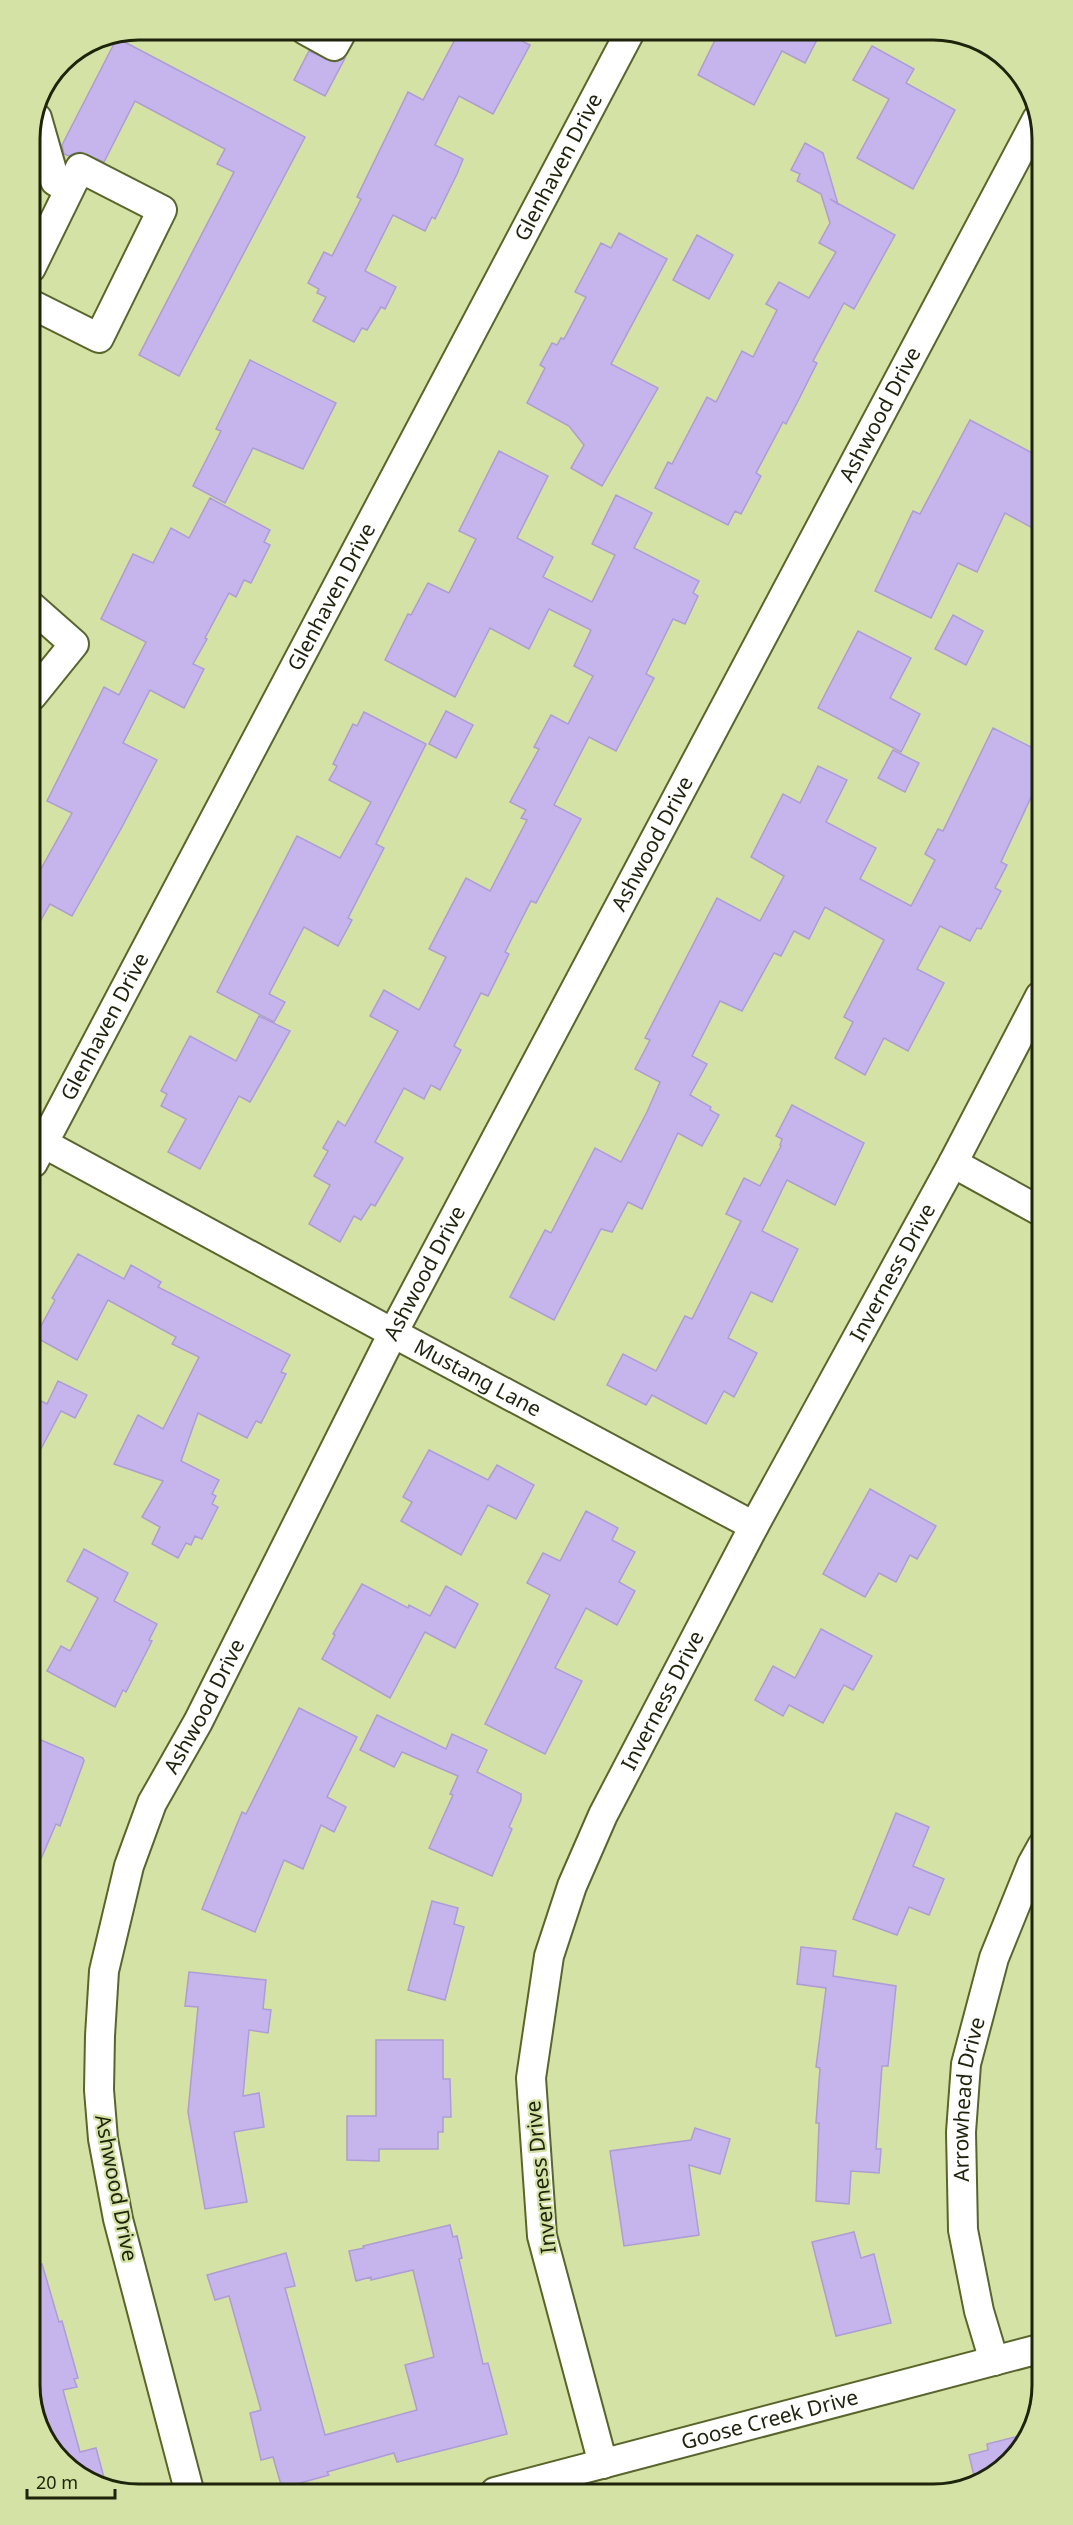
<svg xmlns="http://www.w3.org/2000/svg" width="1073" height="2525" font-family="'Noto Sans',sans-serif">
<rect width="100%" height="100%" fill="#d4e3a5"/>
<g fill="#c6b4ed" stroke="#ae9cd4" stroke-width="1.5">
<path d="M 460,30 L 501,30 L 530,45 L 493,114 L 459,96 L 435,145 L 463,159 L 457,174 L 435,219 L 432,217 L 425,231 L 393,215 L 365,271 L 396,287 L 385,309 L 381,307 L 367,330 L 362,328 L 354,342 L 313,321 L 326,297 L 317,293 L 319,289 L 308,283 L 324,252 L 332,256 L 361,199 L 357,197 L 408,92 L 423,100 Z"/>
<path d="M 720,30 L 822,30 L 805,63 L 782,51 L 754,105 L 698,75 Z"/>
<path d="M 117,38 L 305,137 L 179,376 L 139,355 L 234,172 L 217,164 L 225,149 L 135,101 L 104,162 L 80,152 L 69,156 L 64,154 L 62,145 Z"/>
<path d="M 872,46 L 914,69 L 906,83 L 955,110 L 913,189 L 857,158 L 889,99 L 853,80 Z"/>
<path d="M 309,51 L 334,62 L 345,58 L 325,96 L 294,80 Z"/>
<path d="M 805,143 L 823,153 L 838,204 L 830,199 L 895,235 L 854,309 L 844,303 L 813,361 L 817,363 L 799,399 L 786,424 L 783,422 L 756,473 L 761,476 L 741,514 L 735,511 L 728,525 L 655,488 L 668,462 L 672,464 L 707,397 L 716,402 L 742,351 L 753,357 L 777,310 L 766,304 L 779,282 L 809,298 L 836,252 L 819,243 L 830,223 L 821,194 L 797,181 L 800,174 L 791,170 Z"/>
<path d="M 619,233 L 667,259 L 611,364 L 658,388 L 602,486 L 571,468 L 584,445 L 569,426 L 527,403 L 545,368 L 540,365 L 552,343 L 557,345 L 561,338 L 564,339 L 586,297 L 575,292 L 601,243 L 611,248 Z"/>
<path d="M 697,235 L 733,255 L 709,299 L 673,280 Z"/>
<path d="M 250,360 L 336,403 L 303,469 L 253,448 L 225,503 L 193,486 L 221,431 L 216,429 Z"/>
<path d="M 970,420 L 1038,456 L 1038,531 L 1005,513 L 977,572 L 958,563 L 931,618 L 875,591 L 913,511 L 920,514 Z"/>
<path d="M 499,451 L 548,476 L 517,538 L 553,557 L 543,577 L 592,602 L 615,555 L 592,544 L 616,495 L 652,513 L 634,548 L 699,581 L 693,593 L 698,596 L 685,624 L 673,619 L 646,674 L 654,678 L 616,751 L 589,737 L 554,805 L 581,819 L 536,903 L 531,901 L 505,952 L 509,954 L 488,996 L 481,993 L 454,1046 L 461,1050 L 440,1090 L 431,1085 L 424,1099 L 404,1088 L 375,1142 L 403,1158 L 375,1206 L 371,1204 L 361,1220 L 354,1216 L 340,1242 L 309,1224 L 330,1185 L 314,1176 L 328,1151 L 323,1148 L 338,1121 L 345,1126 L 398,1031 L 370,1016 L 384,990 L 419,1010 L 446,957 L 429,949 L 466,878 L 490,891 L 527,820 L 521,818 L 526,810 L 510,802 L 539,749 L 534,747 L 551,715 L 568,724 L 593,676 L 574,666 L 591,630 L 549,609 L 529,649 L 490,628 L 455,697 L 385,660 L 408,614 L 411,615 L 428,583 L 449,593 L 476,539 L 459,531 Z"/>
<path d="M 210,498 L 270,530 L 264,542 L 270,545 L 251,583 L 244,580 L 236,597 L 229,593 L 205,638 L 207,639 L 193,664 L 204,669 L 184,708 L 150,690 L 123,743 L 157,760 L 122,827 L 72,916 L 50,904 L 32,936 L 32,885 L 72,813 L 47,801 L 104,687 L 119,695 L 146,642 L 101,619 L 133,554 L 153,563 L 171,528 L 189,538 Z"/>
<path d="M 953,615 L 983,631 L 966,665 L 935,649 Z"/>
<path d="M 858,631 L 911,658 L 890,698 L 920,714 L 901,752 L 818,708 Z"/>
<path d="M 446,711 L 473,725 L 456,758 L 429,744 Z"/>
<path d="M 364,712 L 426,744 L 376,844 L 384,848 L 348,918 L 352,920 L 338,946 L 304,927 L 269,994 L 285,1002 L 274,1022 L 217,992 L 297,836 L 340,858 L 371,802 L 329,780 L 337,766 L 333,764 L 353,724 L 357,726 Z"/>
<path d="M 993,728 L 1039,751 L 1039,780 L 1001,862 L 1007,865 L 995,888 L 1001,891 L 981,929 L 977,928 L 970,941 L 940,926 L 917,969 L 944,983 L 908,1051 L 884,1038 L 865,1075 L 835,1058 L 853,1022 L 844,1017 L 884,940 L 825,907 L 809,939 L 794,931 L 781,956 L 774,953 L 742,1011 L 720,1001 L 692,1056 L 707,1064 L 690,1095 L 711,1107 L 710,1110 L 719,1115 L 702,1146 L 678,1133 L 642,1209 L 628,1202 L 612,1232 L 601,1229 L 554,1320 L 510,1297 L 545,1230 L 551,1233 L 595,1148 L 621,1162 L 647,1112 L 660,1082 L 635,1069 L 650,1040 L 645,1038 L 717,898 L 760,921 L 784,876 L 751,857 L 783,794 L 800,803 L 818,766 L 847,780 L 826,822 L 876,848 L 860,879 L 911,906 L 935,860 L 925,854 L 938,829 L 943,831 Z"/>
<path d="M 893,750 L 919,763 L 905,792 L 878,778 Z"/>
<path d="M 259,1016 L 290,1031 L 250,1102 L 239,1096 L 200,1169 L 168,1152 L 186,1119 L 161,1106 L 167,1094 L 161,1091 L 190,1036 L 236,1061 Z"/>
<path d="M 792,1105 L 864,1143 L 835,1205 L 787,1180 L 762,1231 L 798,1249 L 772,1302 L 751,1292 L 728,1338 L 757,1353 L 734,1397 L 724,1391 L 706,1424 L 652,1395 L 646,1405 L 607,1385 L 623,1354 L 656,1371 L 685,1316 L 692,1319 L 741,1221 L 726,1214 L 744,1178 L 760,1186 L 781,1146 L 780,1145 L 782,1139 L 776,1136 Z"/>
<path d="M 78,1254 L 124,1279 L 131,1265 L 161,1282 L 158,1287 L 290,1355 L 281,1372 L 286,1374 L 261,1423 L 256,1421 L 247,1438 L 198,1413 L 181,1461 L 219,1480 L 212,1494 L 216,1496 L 212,1504 L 218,1507 L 202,1539 L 195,1536 L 191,1545 L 186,1543 L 178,1558 L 152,1544 L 160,1527 L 142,1517 L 163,1481 L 114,1464 L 138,1415 L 163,1429 L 199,1357 L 172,1344 L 176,1337 L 108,1300 L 77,1360 L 35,1337 L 55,1300 L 52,1298 Z"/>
<path d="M 58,1381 L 87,1395 L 75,1418 L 61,1411 L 33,1464 L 33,1397 L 47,1404 Z"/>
<path d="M 429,1450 L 488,1480 L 497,1465 L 534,1485 L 516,1519 L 488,1505 L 461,1555 L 401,1521 L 412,1502 L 403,1497 Z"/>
<path d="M 870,1489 L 936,1526 L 917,1559 L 910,1555 L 896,1582 L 879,1573 L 865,1597 L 823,1574 Z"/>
<path d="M 586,1511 L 618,1528 L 612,1540 L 635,1552 L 619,1582 L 635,1591 L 617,1625 L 586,1608 L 555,1668 L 582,1681 L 545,1754 L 485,1724 L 550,1595 L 527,1583 L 543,1553 L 560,1561 Z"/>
<path d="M 84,1549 L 128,1573 L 114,1601 L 157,1624 L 149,1640 L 152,1641 L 126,1692 L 123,1690 L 115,1707 L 47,1671 L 61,1646 L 70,1651 L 98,1598 L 67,1581 Z"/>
<path d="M 362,1584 L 408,1608 L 409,1605 L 430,1616 L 446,1586 L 478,1604 L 455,1648 L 425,1632 L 390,1698 L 322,1659 L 335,1635 L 333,1634 Z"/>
<path d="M 821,1629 L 872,1656 L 853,1690 L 844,1685 L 823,1723 L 789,1705 L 783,1716 L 755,1700 L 773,1666 L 795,1678 Z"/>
<path d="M 299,1708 L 357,1737 L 327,1797 L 346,1807 L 334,1832 L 321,1825 L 303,1869 L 284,1860 L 255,1932 L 202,1909 L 242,1812 L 246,1814 Z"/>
<path d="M 377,1715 L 446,1749 L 452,1734 L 487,1750 L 477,1772 L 521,1794 L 521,1800 L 509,1827 L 512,1829 L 492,1876 L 429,1848 L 453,1795 L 450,1794 L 458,1776 L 402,1752 L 394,1767 L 360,1750 Z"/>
<path d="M 34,1737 L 83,1758 L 84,1761 L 60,1826 L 56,1824 L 34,1875 Z"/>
<path d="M 896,1813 L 929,1827 L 913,1866 L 944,1879 L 929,1915 L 909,1907 L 897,1935 L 853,1919 Z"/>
<path d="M 432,1901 L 458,1908 L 454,1924 L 464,1927 L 445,2000 L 408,1990 Z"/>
<path d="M 801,1947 L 836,1951 L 833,1976 L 896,1986 L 888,2066 L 882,2066 L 876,2149 L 881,2149 L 879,2173 L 851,2171 L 849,2204 L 816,2201 L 819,2123 L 816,2123 L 820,2068 L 816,2067 L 826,1988 L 797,1984 Z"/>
<path d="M 189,1972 L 266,1980 L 263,2009 L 271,2010 L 268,2033 L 249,2030 L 243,2096 L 259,2093 L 264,2127 L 234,2132 L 247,2202 L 205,2209 L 188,2112 L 198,2007 L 185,2006 Z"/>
<path d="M 376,2040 L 443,2040 L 443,2079 L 450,2079 L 451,2117 L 443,2117 L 443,2132 L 438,2132 L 438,2149 L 379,2149 L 379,2161 L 347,2160 L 347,2116 L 376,2116 Z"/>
<path d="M 695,2128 L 730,2139 L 720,2174 L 689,2165 L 699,2235 L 624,2246 L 610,2151 L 691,2140 Z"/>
<path d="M 450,2225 L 453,2237 L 457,2236 L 462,2258 L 459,2259 L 483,2364 L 488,2363 L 507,2434 L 397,2462 L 394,2453 L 327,2472 L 329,2475 L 282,2488 L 273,2457 L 261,2460 L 250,2413 L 261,2410 L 229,2296 L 215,2300 L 207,2275 L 286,2253 L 295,2286 L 285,2288 L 325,2435 L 417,2410 L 405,2365 L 434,2357 L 413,2270 L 371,2280 L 371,2277 L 356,2281 L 349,2251 L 364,2248 L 363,2246 Z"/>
<path d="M 854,2232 L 861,2258 L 874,2254 L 891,2323 L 836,2336 L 812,2242 Z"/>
<path d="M 42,2264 L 59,2322 L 62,2321 L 78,2378 L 74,2379 L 77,2387 L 63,2390 L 80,2452 L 96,2448 L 106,2485 L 73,2472 L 36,2420 L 35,2265 Z"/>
<path d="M 1027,2434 L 1021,2452 L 976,2484 L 969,2455 L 988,2450 L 987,2444 Z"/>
</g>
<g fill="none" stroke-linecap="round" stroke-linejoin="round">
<defs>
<g id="minor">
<path d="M 305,30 L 334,46 L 343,30"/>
<path d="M 37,118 L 55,181 L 69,189"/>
<path d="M 31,268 L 80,168 L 162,210 L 99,338 L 31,304"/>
<path d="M 31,606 L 74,644 L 32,696"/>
<path id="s1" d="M 43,1143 L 393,1333 L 754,1526"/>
<path id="s2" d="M 33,1163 L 631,30"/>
<path d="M 953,1163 L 1040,1211"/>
<path id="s3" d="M 994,2361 L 979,2311 L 963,2230 L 961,2132 L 966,2064 L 994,1958 L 1032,1864 L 1042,1846"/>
<path id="s4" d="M 603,2464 L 542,2236 L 531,2078 L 549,1956 L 572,1886 L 603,1815 L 754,1526 L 953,1163 L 1040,996"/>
<path id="s5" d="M 495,2492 L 1043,2348"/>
<path id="s6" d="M 190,2494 L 118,2219 L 103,2139 L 99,2090 L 100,2036 L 104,1971 L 129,1866 L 152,1803 L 198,1722 L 393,1333 L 1037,119"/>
</g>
</defs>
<use href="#minor" stroke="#59652c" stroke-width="32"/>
<use href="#minor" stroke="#fff" stroke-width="28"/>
</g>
<g text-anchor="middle" stroke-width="4.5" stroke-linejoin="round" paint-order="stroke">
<g font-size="21" fill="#1e230b" stroke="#d4e3a5">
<text dy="7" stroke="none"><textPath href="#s2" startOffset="1126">Glenhaven Drive</textPath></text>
<text dy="7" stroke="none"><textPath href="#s6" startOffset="2277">Ashwood Drive</textPath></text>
<text dy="7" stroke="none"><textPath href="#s2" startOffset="640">Glenhaven Drive</textPath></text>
<text dy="7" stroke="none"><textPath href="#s6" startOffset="1791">Ashwood Drive</textPath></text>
<text dy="7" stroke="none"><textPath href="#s2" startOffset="154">Glenhaven Drive</textPath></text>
<text dy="7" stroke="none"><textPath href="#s4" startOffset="1284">Inverness Drive</textPath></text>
<text dy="7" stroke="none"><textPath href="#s6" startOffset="1305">Ashwood Drive</textPath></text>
<text dy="7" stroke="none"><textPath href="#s1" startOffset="494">Mustang Lane</textPath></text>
<text dy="7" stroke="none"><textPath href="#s4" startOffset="798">Inverness Drive</textPath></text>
<text dy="7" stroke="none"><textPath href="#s6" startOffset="819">Ashwood Drive</textPath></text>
<text dy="7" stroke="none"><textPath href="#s3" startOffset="266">Arrowhead Drive</textPath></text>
<text transform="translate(541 2177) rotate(-96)" y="7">Inverness Drive</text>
<text transform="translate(116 2188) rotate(79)" y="7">Ashwood Drive</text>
<text dy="7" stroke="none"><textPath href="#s5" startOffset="284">Goose Creek Drive</textPath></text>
</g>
</g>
<path d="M0 0H1073V2525H0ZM139 40H933A99 99 0 0 1 1032 139V2385A99 99 0 0 1 933 2484H139A99 99 0 0 1 40 2385V139A99 99 0 0 1 139 40Z" fill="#d4e3a5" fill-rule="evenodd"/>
<path fill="none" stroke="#1e230b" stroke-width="3" d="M139 40H933A99 99 0 0 1 1032 139V2385A99 99 0 0 1 933 2484H139A99 99 0 0 1 40 2385V139A99 99 0 0 1 139 40Z"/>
<path d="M27 2489v9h88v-9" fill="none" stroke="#1e230b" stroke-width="3"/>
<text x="36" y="2489" font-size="18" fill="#1e230b" stroke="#d4e3a5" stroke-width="4.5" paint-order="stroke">20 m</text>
</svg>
